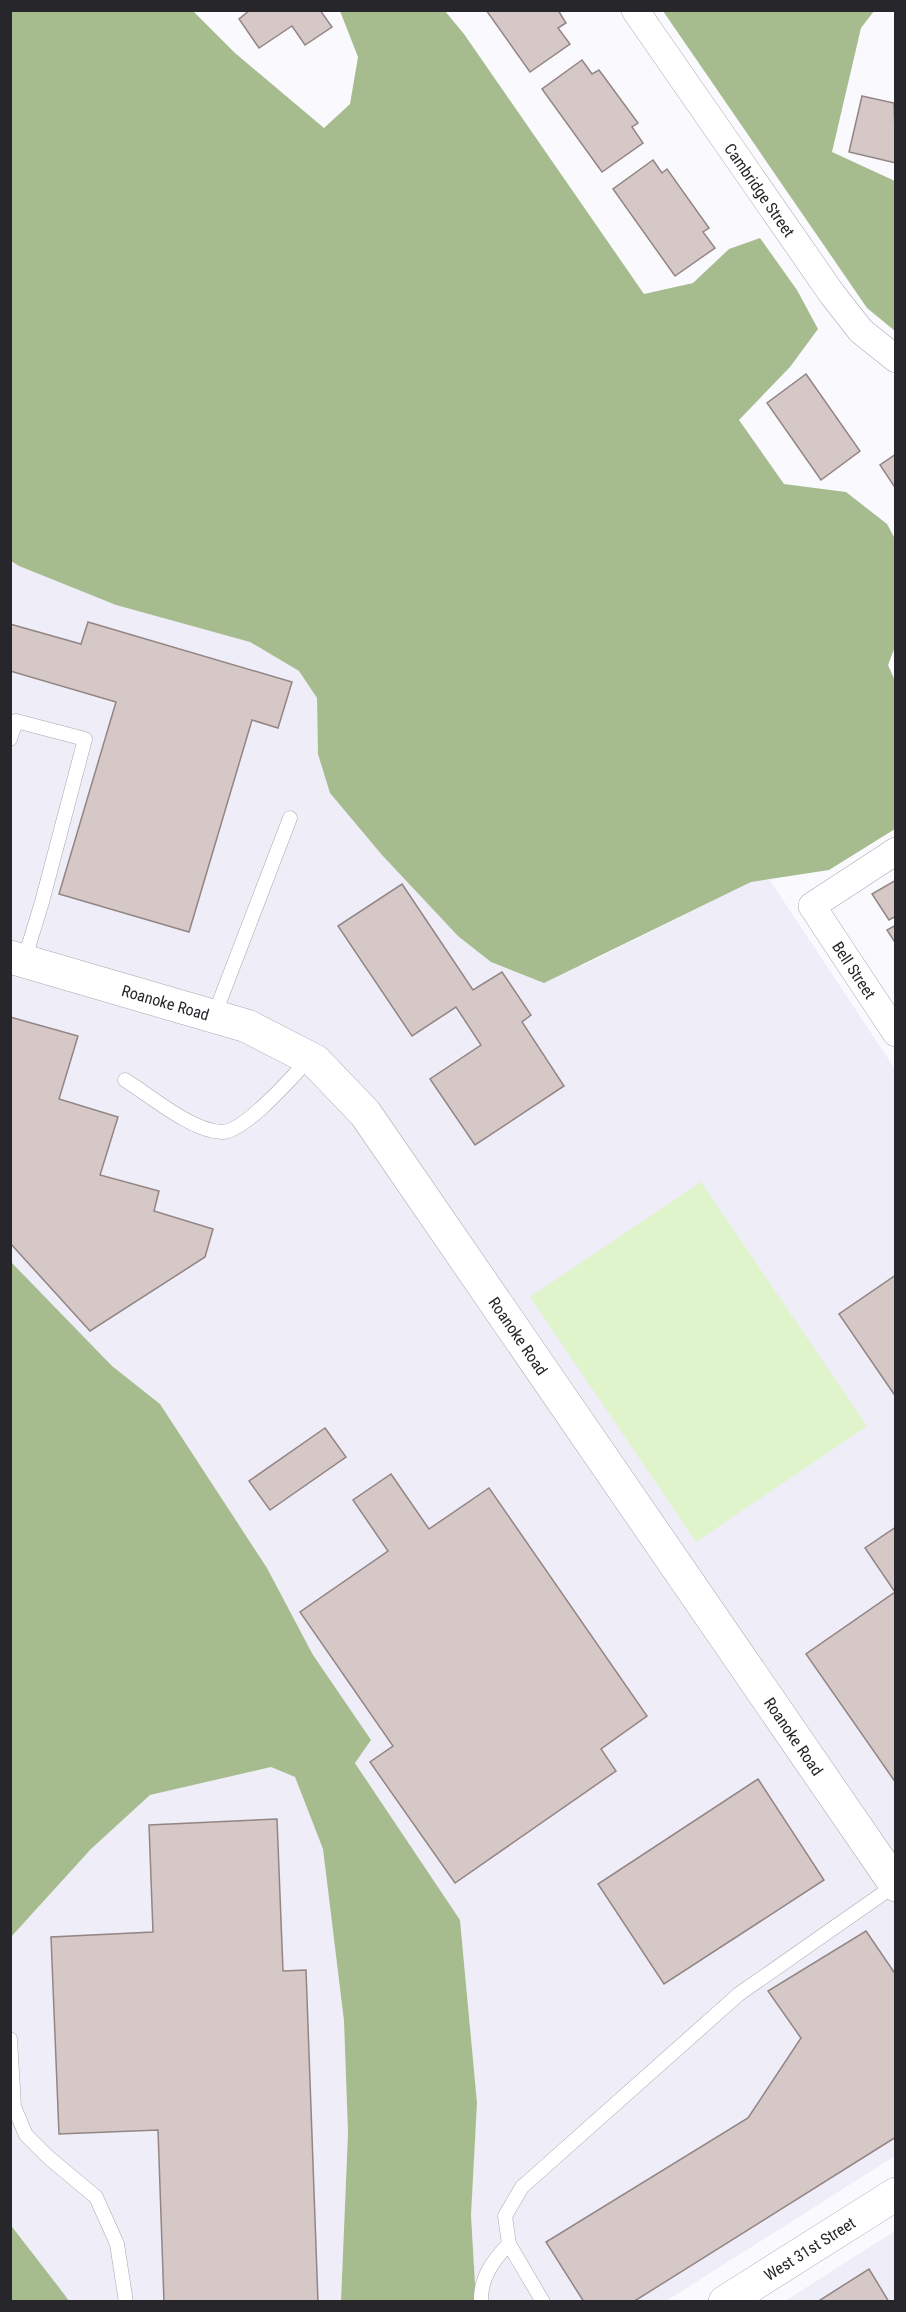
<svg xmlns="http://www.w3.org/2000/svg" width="906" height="2312" font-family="'Roboto Condensed',sans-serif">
<rect width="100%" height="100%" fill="#fafafe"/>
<g fill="#eeedf8">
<path d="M 10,561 L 19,566 L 116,605 L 250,642 L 299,671 L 317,698 L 318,754 L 582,966 L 751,882 L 769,879 L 895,1069 L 895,2156 L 666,2301 L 476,2301 L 471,2215 L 477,2103 L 460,1920 L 355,1762 L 313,1655 L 267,1568 L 160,1404 L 112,1366 L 11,1264 Z"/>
<path d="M 271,1767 L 295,1777 L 323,1849 L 344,2021 L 348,2133 L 341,2301 L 69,2301 L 11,2224 L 11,1937 L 91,1849 L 150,1795 Z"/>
<path d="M 895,2231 L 895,2301 L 785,2301 Z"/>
</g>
<path fill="#dff4ca" d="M 701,1182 L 867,1426 L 696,1542 L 530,1297 Z"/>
<g fill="#a6bc8f">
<path d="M 10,11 L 193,11 L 235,53 L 324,128 L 350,104 L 358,57 L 340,11 L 445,11 L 464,34 L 644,294 L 693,283 L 729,249 L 760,238 L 797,290 L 818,329 L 790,367 L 739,420 L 784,484 L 846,492 L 887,524 L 895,539 L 895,647 L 888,665 L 896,683 L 895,829 L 829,870 L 751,882 L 544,983 L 491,962 L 458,936 L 382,855 L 330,793 L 318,754 L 317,698 L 299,671 L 250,642 L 116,605 L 19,566 L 11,561 Z"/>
<path d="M 663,11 L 874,11 L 861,28 L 832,152 L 895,181 L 895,331 L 867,308 Z"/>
<path d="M 10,1261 L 112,1366 L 160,1404 L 267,1568 L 313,1655 L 371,1740 L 355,1763 L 460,1920 L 477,2103 L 471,2215 L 476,2301 L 341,2301 L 348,2133 L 344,2021 L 323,1849 L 295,1777 L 271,1767 L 150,1795 L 91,1849 L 11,1937 Z"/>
<path d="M 10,2224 L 64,2294 L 69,2301 L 11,2301 Z"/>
</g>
<g fill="#d6c8c7" stroke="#928584" stroke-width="1.5">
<path d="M 250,10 L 320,10 L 332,27 L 305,45 L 292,26 L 259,48 L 239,19 Z"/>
<path d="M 486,10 L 558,10 L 566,23 L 558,28 L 570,44 L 530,72 Z"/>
<path d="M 582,60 L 592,74 L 599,70 L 638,123 L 632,127 L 643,143 L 602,172 L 542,89 Z"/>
<path d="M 862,96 L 894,103 L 896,163 L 849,152 Z"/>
<path d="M 653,160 L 662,173 L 667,169 L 709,228 L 703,232 L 715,248 L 675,276 L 613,189 Z"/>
<path d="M 806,374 L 860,451 L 821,480 L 767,403 Z"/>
<path d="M 896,454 L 896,489 L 880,465 Z"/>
<path d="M 88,622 L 292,682 L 278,728 L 252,720 L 189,932 L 59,894 L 116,702 L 10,671 L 10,624 L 81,644 Z"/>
<path d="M 896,880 L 896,916 L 889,920 L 872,894 Z"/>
<path d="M 402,884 L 473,990 L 502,972 L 531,1015 L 522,1022 L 564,1086 L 475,1145 L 430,1079 L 481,1045 L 456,1007 L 412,1036 L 338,926 Z"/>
<path d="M 896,925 L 896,944 L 887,930 Z"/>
<path d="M 10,1017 L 78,1036 L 59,1099 L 118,1117 L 100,1175 L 159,1191 L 154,1211 L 213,1229 L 205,1257 L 90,1331 L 10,1243 Z"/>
<path d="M 896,1275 L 896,1397 L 839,1314 Z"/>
<path d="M 325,1428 L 346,1457 L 270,1510 L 249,1481 Z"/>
<path d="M 391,1474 L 429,1529 L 489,1488 L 647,1716 L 601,1749 L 616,1771 L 455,1883 L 370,1762 L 393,1746 L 300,1612 L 388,1551 L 353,1500 Z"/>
<path d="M 896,1527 L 896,1783 L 806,1654 L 895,1592 L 865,1548 Z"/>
<path d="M 758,1779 L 824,1880 L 664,1984 L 598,1884 Z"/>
<path d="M 277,1819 L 283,1971 L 306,1970 L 318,2302 L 164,2302 L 158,2130 L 59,2134 L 51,1937 L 153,1932 L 149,1825 Z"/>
<path d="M 866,1931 L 896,1975 L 896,2137 L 633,2302 L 584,2302 L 546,2242 L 748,2118 L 801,2038 L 768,1991 Z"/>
<path d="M 869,2269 L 889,2302 L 817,2302 Z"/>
</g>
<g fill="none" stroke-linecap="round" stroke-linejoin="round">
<defs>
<g id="lane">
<path d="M 10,739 L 16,721 L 85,739 L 42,902 L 24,961"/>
<path d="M 214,1016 L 290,818"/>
<path d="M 125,1080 C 151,1096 191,1131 222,1132 C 245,1132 293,1076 309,1059"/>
<path d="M 10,2039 L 14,2107 L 26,2135 L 48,2157 L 96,2197 L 117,2244 L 126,2302"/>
<path d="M 481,2302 C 480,2278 493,2260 509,2244"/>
<path d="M 543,2302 L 509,2244 L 505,2216 L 522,2187 L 739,1994 L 895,1885"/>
</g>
<g id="street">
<path id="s1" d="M 635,10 L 832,294 L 861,331 L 896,359"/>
<path id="s2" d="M 896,851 L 812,906 L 896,1033"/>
</g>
<g id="secondary">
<path id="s3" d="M 10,957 L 247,1026 L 315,1061 L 365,1113 L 896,1885"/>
<path id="s4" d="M 725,2302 L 896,2194"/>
</g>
</defs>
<use href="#lane" stroke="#a8a8b2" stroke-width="15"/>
<use href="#street" stroke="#a8a8b2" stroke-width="28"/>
<use href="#secondary" stroke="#a8a8b2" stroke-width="34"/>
<use href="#lane" stroke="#fff" stroke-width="14"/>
<use href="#street" stroke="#fff" stroke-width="27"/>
<use href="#secondary" stroke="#fff" stroke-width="33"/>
</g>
<g text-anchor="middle" stroke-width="5" stroke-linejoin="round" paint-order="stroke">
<g font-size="16" fill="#27262b" stroke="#fafafe">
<text dy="6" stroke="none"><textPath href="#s1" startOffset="219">Cambridge Street</textPath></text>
<text dy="6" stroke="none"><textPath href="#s2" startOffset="177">Bell Street</textPath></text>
<text dy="6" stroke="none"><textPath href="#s3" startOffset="162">Roanoke Road</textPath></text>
<text dy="6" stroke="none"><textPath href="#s3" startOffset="666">Roanoke Road</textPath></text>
<text dy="6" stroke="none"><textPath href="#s3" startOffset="1152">Roanoke Road</textPath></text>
<text dy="6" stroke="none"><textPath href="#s4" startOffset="100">West 31st Street</textPath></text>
</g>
</g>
<rect width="906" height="2312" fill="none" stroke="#27262b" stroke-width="24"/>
</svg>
